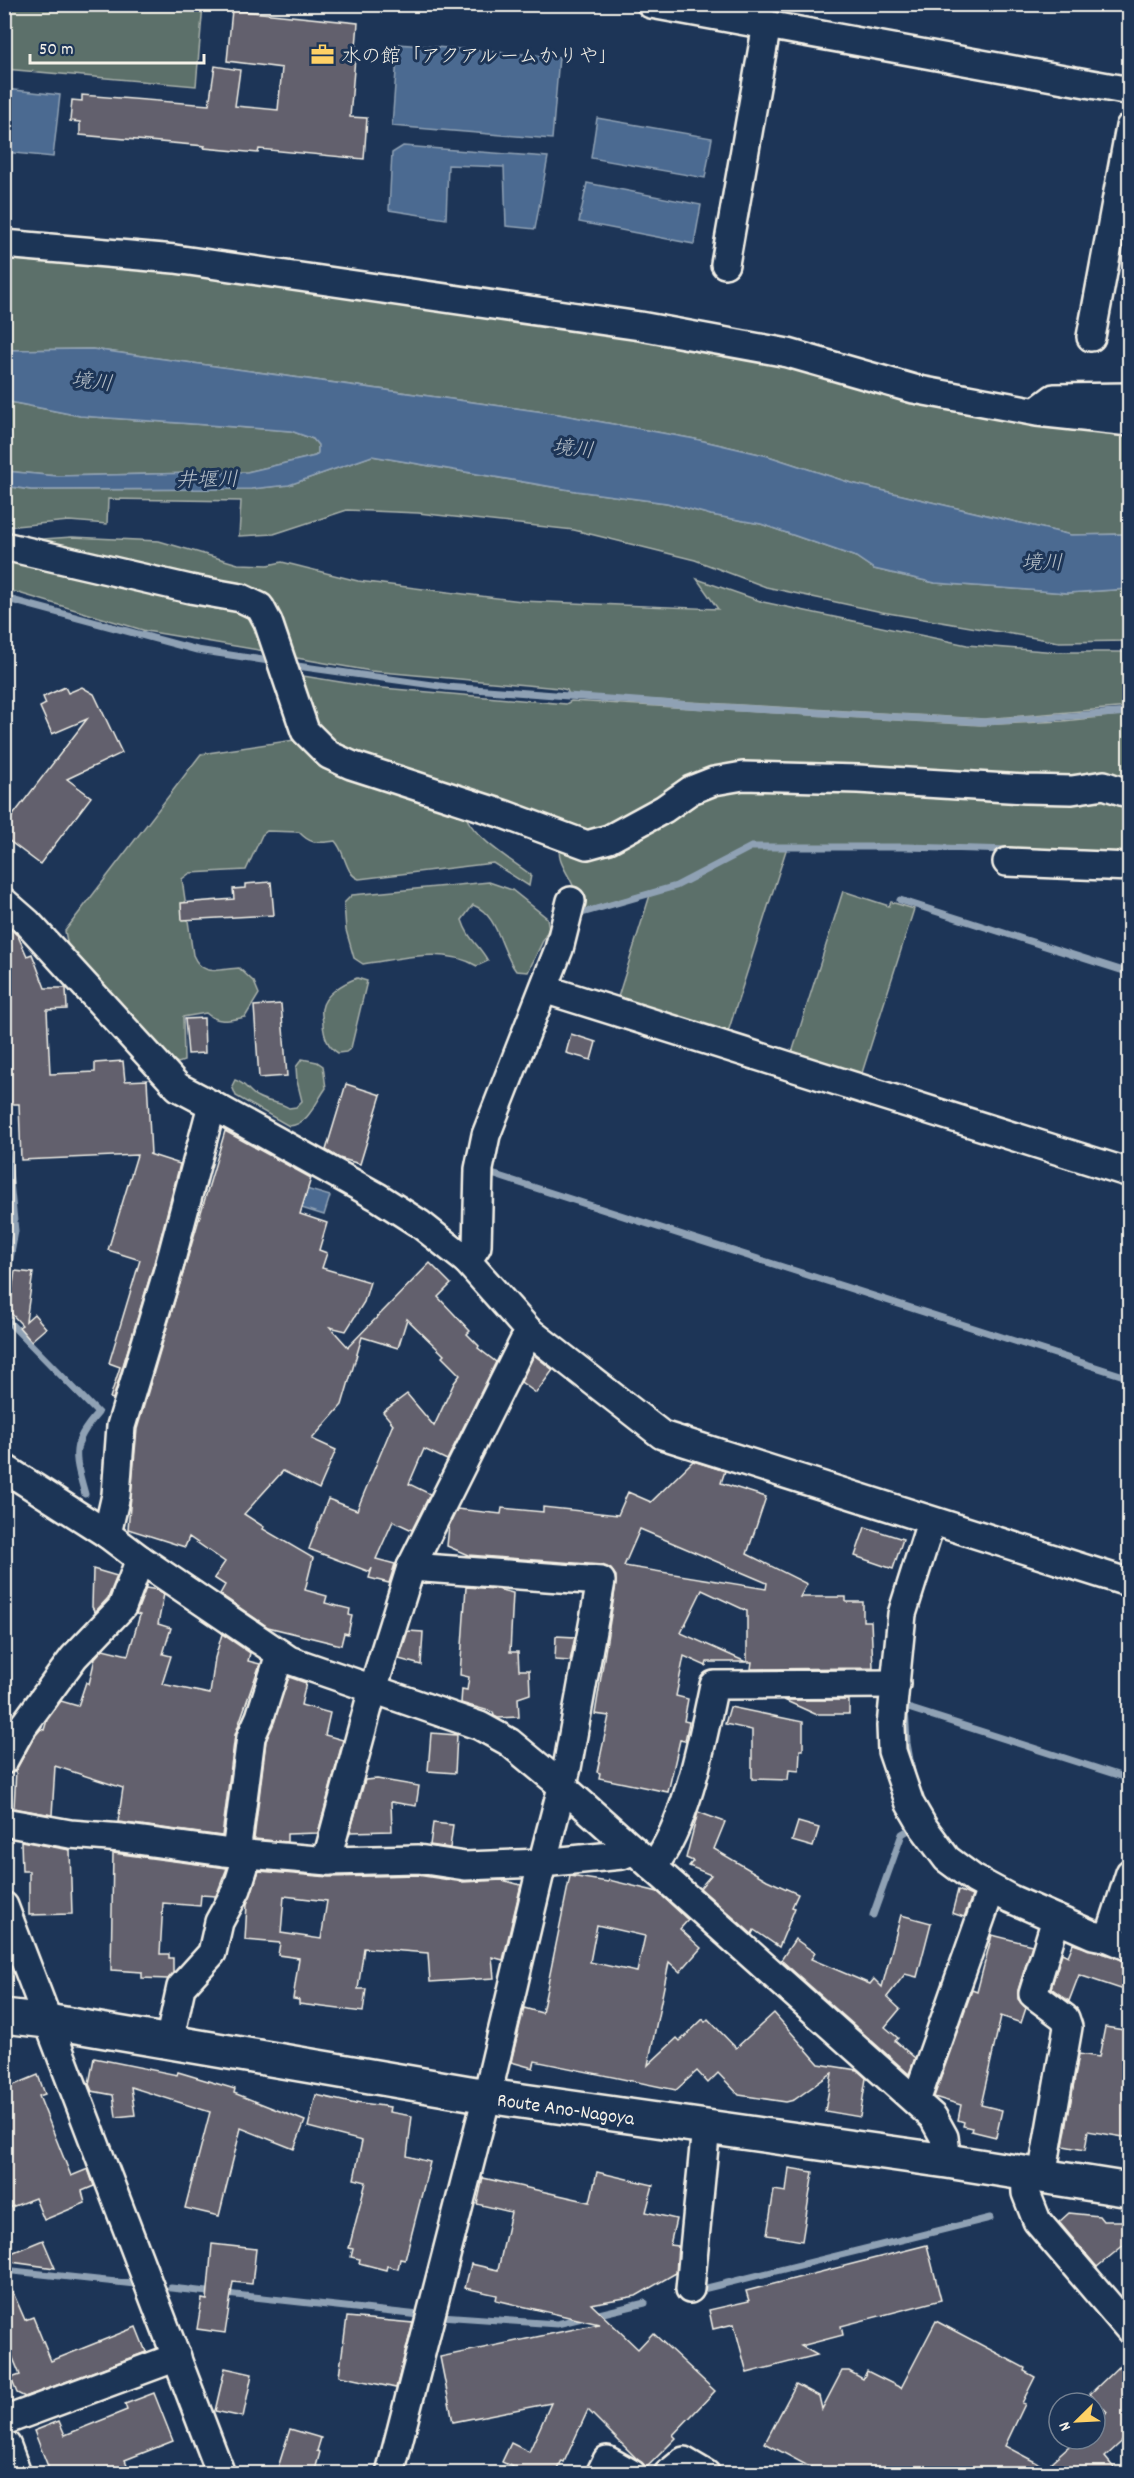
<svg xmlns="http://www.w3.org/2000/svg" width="1134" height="2478" font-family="Dekko,'Klee One',sans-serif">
<rect width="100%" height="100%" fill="#1d3557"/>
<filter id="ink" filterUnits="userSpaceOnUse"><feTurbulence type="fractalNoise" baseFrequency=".0167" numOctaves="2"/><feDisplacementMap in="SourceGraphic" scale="12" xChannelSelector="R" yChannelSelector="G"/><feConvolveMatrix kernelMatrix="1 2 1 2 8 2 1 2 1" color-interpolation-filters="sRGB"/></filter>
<g filter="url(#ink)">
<g fill="#5c706b" stroke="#a8b0aa" stroke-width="1.5">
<path d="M 4,5 L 203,5 L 196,86 L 5,69 Z"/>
<path d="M 4,252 L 176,266 L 782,360 L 1129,430 L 1129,534 L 1071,535 L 851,483 L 768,456 L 695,439 L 558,414 L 92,349 L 5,350 Z"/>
<path d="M 4,401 L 80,416 L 291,431 L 313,439 L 318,445 L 318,453 L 315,456 L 247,472 L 57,476 L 5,471 Z"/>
<path d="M 372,456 L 576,491 L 667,503 L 711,515 L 761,524 L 856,557 L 874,569 L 935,583 L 1067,593 L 1129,589 L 1129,641 L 1059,642 L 882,612 L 766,587 L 695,560 L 574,530 L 418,513 L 347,510 L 274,534 L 239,536 L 241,501 L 108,499 L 107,524 L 69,521 L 5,527 L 5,486 L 31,490 L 251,489 L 289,485 Z"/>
<path d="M 72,537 L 159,541 L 238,564 L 268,565 L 282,562 L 358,581 L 522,601 L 718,609 L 697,579 L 763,602 L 967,645 L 1058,652 L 1129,652 L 1129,707 L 984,719 L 569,695 L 567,690 L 559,688 L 371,671 L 291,657 L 268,595 L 101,563 L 14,541 Z"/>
<path d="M 4,552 L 241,605 L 260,627 L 270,652 L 146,631 L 5,589 Z"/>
<path d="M 297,675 L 371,687 L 566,704 L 571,701 L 980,725 L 1063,721 L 1129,714 L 1129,776 L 1107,778 L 748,768 L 610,831 L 583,837 L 320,739 Z"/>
<path d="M 301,739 L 319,764 L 466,817 C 476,839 511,860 531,875 L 529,886 L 493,863 L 359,879 C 345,874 346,853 335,841 C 318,843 311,845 299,832 L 267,831 L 262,835 L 246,870 L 190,873 L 182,879 L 193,955 C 203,978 219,969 239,968 L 254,982 L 259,994 L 245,1017 C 230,1020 218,1024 206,1013 L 183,1017 L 184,1061 L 178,1063 L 171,1059 L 68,947 L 65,931 L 201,754 Z"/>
<path d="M 716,785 L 1101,792 L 1129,802 L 1129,852 L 908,845 L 750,846 L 676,884 L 581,911 C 578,904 577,896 574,888 C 568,871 556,863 560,844 Z"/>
<path d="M 787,847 L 728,1032 L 618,997 L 650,895 L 677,887 L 751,849 Z"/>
<path d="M 489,882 L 512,890 L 547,918 L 549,928 L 528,972 L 516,971 C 500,950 499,915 473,905 L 462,920 C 468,939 479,945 488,961 L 477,966 C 443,946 401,959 363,964 L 354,958 L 346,930 L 344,903 L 352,895 Z"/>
<path d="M 843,891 L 889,906 L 891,902 L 914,909 L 861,1076 L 792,1053 Z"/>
<path d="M 357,978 L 367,981 L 351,1048 L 346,1052 L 338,1053 C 327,1046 324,1036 323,1024 C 323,1020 321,1014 322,1009 C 324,994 344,983 357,978 Z"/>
<path d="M 302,1059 L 317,1062 L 323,1066 L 326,1088 C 316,1102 308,1125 289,1126 L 236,1096 L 232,1086 L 235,1080 C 247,1084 248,1092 258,1097 C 268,1103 279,1101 289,1108 L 296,1107 L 302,1101 L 297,1081 L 296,1067 Z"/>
</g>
<g fill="#4c6b91" stroke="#8fa1b4" stroke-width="1.5">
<path d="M 398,44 L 559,57 L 552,139 L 392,126 Z"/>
<path d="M 5,89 L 60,95 L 53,157 L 5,152 Z"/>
<path d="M 597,118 L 712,138 L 705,178 L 591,158 Z"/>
<path d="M 403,146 L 548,157 L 535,229 L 506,226 L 504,167 L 448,165 L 446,219 L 389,210 L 392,153 Z"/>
<path d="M 587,183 L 701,205 L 694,244 L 579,222 Z"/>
<path d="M 92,349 L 558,414 L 695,439 L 768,456 L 851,483 L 1071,535 L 1129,534 L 1129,589 L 1067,593 L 935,583 L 874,569 L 856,557 L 761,524 L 711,515 L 667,503 L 576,491 L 372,456 L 289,485 L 251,489 L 31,490 L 5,486 L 5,471 L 57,476 L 247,472 L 315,456 L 318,453 L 318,445 L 313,439 L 291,431 L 80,416 L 5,401 L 5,350 Z"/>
<path d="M 279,1181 L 330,1196 L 324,1215 L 273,1199 Z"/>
</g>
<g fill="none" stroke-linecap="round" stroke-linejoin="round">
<g stroke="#8fa1b4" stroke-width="7">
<path d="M 4,598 L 197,650 L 276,662"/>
<path d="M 290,665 L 447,687 L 703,706 L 984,722 L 1130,712"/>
<path d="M 900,900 L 1130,973"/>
<path d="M 582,913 L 676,886 L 751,847 L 908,847 L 1011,850"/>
<path d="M 4,1121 L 15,1231 L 4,1293"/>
<path d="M 492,1174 L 1130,1378"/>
<path d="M 4,1317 L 98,1413 C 70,1445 74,1455 85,1494"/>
<path d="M 912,1771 L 907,1743 L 905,1707 L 1130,1779"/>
<path d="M 873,1915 L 902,1834 L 912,1828"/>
<path d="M 4,2270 L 135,2284"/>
<path d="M 171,2288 L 419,2315"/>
<path d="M 699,2290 L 990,2218"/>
<path d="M 441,2316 L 557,2324 L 645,2303"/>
</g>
</g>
<g fill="#62616d" stroke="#f4f1e8" stroke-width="1.5" fill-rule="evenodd">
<path d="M 232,10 L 358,23 L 350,117 L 367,118 L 364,159 L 259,149 L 258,153 L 204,148 L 205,146 L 80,135 L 80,122 L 70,121 L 72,100 L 82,101 L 82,95 L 209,105 L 215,66 L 240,70 L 235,106 L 278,110 L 282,68 L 227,61 Z"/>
<path d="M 65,687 L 68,693 L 82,687 L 94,694 L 122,753 L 67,779 L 91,797 L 40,864 L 4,837 L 4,827 L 87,719 L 52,734 L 40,707 L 46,704 L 43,697 Z"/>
<path d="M 271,882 L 274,915 L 182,920 L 181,903 L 234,899 L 233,889 L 245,888 L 245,884 Z"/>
<path d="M 4,923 L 18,936 L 27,956 L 32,954 L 45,988 L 66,988 L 67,1009 L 47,1010 L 50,1074 L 95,1072 L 95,1063 L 123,1061 L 125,1081 L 147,1080 L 151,1154 L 149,1154 L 180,1164 L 154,1263 L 113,1399 L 110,1398 L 120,1367 L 109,1363 L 140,1260 L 108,1250 L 137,1155 L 21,1160 L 19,1104 L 10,1104 L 7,1057 L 4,1057 Z"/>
<path d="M 281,1004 L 287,1076 L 259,1078 L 254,1006 Z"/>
<path d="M 204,1018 L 205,1053 L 188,1054 L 185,1019 Z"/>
<path d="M 571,1034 L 596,1042 L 591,1060 L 566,1053 Z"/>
<path d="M 346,1084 L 381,1095 L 360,1164 L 339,1158 L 326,1150 Z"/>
<path d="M 225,1131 L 311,1178 L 300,1214 L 327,1223 L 319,1250 L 327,1253 L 322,1268 L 370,1282 L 364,1302 L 346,1331 L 330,1327 L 348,1347 L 430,1263 L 451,1284 L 438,1297 L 470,1331 L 467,1334 L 479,1346 L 478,1348 L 496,1362 L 447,1460 L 424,1449 L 409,1484 L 430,1494 L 412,1530 L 393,1521 L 376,1559 L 395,1564 L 389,1583 L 369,1578 L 372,1568 L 370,1572 L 309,1549 L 328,1499 L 357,1510 L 393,1424 L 383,1412 L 407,1394 L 434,1426 L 454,1383 L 460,1375 L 442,1357 L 444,1355 L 407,1319 L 398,1348 L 362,1337 L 342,1405 L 312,1439 L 336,1450 L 319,1489 L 283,1471 L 244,1514 L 264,1527 L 263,1529 L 313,1558 L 305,1590 L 327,1596 L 325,1603 L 350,1609 L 349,1615 L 352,1616 L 348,1634 L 344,1633 L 341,1645 L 268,1627 L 220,1594 L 225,1585 L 214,1578 L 225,1562 L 189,1537 L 185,1547 L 128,1529 L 137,1429 Z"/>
<path d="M 15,1271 L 33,1273 L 26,1321 L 34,1314 L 46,1328 L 31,1341 L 19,1327 L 22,1325 L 9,1311 Z"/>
<path d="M 534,1355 L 553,1370 L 536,1393 L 521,1382 Z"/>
<path d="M 693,1461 L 725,1471 L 721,1483 L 766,1497 L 747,1554 L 807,1584 L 800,1597 L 846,1597 L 846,1602 L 863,1602 L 863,1621 L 871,1621 L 873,1668 L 751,1669 L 752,1662 L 747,1662 L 747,1611 L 702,1590 L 681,1633 L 746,1662 L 707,1662 L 706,1666 L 684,1656 L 676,1696 L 688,1699 L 684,1721 L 689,1722 L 685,1741 L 680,1740 L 668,1792 L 599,1778 L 600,1773 L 597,1772 L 609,1716 L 595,1714 L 616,1584 L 616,1576 L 611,1569 L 602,1565 L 468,1555 L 447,1546 L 449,1526 L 457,1509 L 501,1514 L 502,1508 L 543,1512 L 543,1507 L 618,1515 L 628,1492 L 651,1502 ZM 640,1529 L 767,1583 L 766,1589 L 624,1566 Z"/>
<path d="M 865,1527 L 903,1539 L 893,1569 L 855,1556 Z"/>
<path d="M 93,1569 L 117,1576 L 108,1598 L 95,1612 L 92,1607 Z"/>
<path d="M 466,1587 L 497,1589 L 513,1593 L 510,1652 L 518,1652 L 519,1670 L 529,1670 L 530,1694 L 518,1698 L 519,1717 L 498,1718 L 494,1716 L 493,1712 L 461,1703 L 462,1689 L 467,1690 L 469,1677 L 460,1675 Z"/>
<path d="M 146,1588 L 158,1590 L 164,1594 L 158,1624 L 171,1628 L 163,1654 L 171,1656 L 162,1684 L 210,1694 L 215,1658 L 222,1634 L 250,1653 L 248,1661 L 260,1664 L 235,1735 L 222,1836 L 118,1822 L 123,1788 L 55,1766 L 52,1815 L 14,1808 L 16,1770 L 34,1737 L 41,1729 L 44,1730 L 47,1720 L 61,1701 L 78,1706 L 86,1682 L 89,1684 L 95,1658 L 103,1649 L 128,1655 L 140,1615 L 136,1614 Z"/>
<path d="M 408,1631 L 423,1632 L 421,1665 L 399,1659 Z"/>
<path d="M 556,1636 L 575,1637 L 570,1661 L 555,1660 Z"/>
<path d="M 289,1677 L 306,1683 L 301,1705 L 330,1713 L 325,1735 L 343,1740 L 318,1833 L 287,1834 L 287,1842 L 254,1839 L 266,1741 Z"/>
<path d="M 784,1700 L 849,1700 L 849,1714 L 815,1714 Z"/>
<path d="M 730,1707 L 803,1722 L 803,1750 L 800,1750 L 799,1771 L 789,1770 L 788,1780 L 752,1779 L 752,1730 L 725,1724 Z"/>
<path d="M 431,1733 L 457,1735 L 455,1773 L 428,1771 Z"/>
<path d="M 377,1779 L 419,1786 L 416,1806 L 391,1802 L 392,1831 L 350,1832 L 365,1780 Z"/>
<path d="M 698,1812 L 725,1822 L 714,1849 L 767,1880 L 798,1894 L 792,1907 L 795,1908 L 779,1947 L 754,1930 L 752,1934 L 700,1888 L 711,1875 L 689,1866 L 693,1861 L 686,1858 Z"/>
<path d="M 798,1822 L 819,1828 L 813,1847 L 792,1841 Z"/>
<path d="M 433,1823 L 453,1825 L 450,1848 L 430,1845 Z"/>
<path d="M 21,1841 L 70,1850 L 72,1914 L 29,1915 L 29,1871 L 22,1871 Z"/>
<path d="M 113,1853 L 227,1868 L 216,1896 L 201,1895 L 200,1906 L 163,1903 L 160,1954 L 169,1954 L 169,1958 L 173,1958 L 173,1973 L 168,1979 L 142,1978 L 142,1972 L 111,1970 Z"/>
<path d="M 259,1871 L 329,1877 L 417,1875 L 463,1882 L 502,1880 L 521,1885 L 503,1960 L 492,1957 L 494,1978 L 430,1982 L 428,1953 L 364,1948 L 358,1989 L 366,1989 L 363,2012 L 299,2004 L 299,2000 L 293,1999 L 299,1958 L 278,1955 L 280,1943 L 245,1940 L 247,1904 ZM 284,1896 L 327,1901 L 321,1939 L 281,1933 Z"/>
<path d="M 570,1876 L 608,1882 L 609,1880 L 658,1892 L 688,1920 L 680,1929 L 701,1948 L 680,1972 L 669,1962 L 648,2065 L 677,2038 L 680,2041 L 703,2019 L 705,2022 L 708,2019 L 736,2048 L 774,2013 L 819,2064 L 857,2070 L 866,2078 L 860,2117 L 825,2111 L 832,2073 L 794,2100 L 786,2102 L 739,2095 L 718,2073 L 708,2083 L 697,2071 L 676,2090 L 535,2061 L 533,2068 L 511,2062 L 524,2008 L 542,2013 ZM 597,1925 L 645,1936 L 637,1972 L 590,1962 Z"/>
<path d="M 958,1890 L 972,1896 L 964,1917 L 952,1913 Z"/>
<path d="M 901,1915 L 931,1923 L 917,1977 L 905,1974 L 887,1997 L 900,2009 L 885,2027 L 898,2038 L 895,2041 L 915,2058 L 909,2074 L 781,1960 L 795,1939 L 815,1953 L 811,1959 L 870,1984 L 874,1979 L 882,1987 Z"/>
<path d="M 992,1935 L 1032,1945 L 1018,1990 L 1018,1999 L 1026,2008 L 1021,2023 L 1001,2016 L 981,2105 L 1002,2110 L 996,2137 L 971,2131 L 972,2128 L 963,2126 L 964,2122 L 958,2120 L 961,2105 L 934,2097 L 972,1990 L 977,1992 Z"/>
<path d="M 1073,1944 L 1130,1962 L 1130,1992 L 1079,1975 L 1069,2001 L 1051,1988 L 1062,1953 L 1068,1956 Z"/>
<path d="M 1105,2027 L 1130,2031 L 1130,2138 L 1088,2131 L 1085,2150 L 1063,2146 L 1079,2054 L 1099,2057 Z"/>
<path d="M 94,2058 L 177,2075 L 178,2072 L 235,2089 L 234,2093 L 305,2121 L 294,2149 L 241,2128 L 219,2216 L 185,2208 L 210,2112 L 131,2087 L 135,2115 L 116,2117 L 113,2095 L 92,2091 L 89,2084 Z"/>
<path d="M 38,2075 L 45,2094 L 39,2096 L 71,2176 L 88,2169 L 94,2186 L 82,2191 L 85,2203 L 44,2220 L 35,2198 L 4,2210 L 4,2089 Z"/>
<path d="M 316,2095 L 356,2104 L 356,2102 L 390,2107 L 389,2112 L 412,2116 L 407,2156 L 430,2162 L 405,2260 L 400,2259 L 398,2269 L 387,2266 L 386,2270 L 359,2263 L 360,2259 L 351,2257 L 353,2249 L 349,2248 L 366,2182 L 354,2179 L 362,2141 L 308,2127 Z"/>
<path d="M 789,2168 L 813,2172 L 802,2241 L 767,2235 L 774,2190 L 786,2192 Z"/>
<path d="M 597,2172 L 653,2185 L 646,2212 L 676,2219 L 670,2245 L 678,2246 L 676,2273 L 636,2296 L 591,2304 L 638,2349 L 653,2333 L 715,2391 L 673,2435 L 676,2438 L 646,2468 L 588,2410 L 564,2462 L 562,2461 L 556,2474 L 527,2474 L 502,2462 L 511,2443 L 529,2452 L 551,2403 L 453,2422 L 440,2357 L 599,2324 L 496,2300 L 497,2295 L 465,2288 L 471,2264 L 498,2270 L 511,2212 L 477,2204 L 483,2178 L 590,2202 Z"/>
<path d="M 1069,2213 L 1099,2216 L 1103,2221 L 1130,2221 L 1130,2240 L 1097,2267 L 1059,2222 Z"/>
<path d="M 43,2240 L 55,2268 L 4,2261 L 4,2256 Z"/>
<path d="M 212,2244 L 256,2249 L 252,2284 L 233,2282 L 225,2333 L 197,2329 L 202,2299 L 207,2300 Z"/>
<path d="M 927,2245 L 941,2300 L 841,2326 L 843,2335 L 801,2346 L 817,2355 L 747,2373 L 734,2324 L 713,2329 L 709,2310 L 749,2301 L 746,2291 Z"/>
<path d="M 4,2272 L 25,2320 L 33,2317 L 51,2361 L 136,2327 L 146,2352 L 25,2397 L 17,2393 L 11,2378 L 20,2375 L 4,2336 Z"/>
<path d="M 347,2317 L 413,2323 L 396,2388 L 339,2376 Z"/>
<path d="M 936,2321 L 1025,2368 L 1024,2371 L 1035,2377 L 1022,2403 L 1025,2404 L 1005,2446 L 1058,2474 L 823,2474 L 765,2443 L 796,2384 L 819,2396 L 822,2409 L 842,2371 L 849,2371 L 863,2379 L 867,2371 L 901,2388 Z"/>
<path d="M 1121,2364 L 1130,2373 L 1130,2434 L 1105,2457 L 1119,2474 L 1061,2474 L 1051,2462 L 1077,2439 L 1095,2439 L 1095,2423 L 1107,2412 L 1090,2394 Z"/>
<path d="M 225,2368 L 252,2374 L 243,2417 L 215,2411 Z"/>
<path d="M 154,2393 L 173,2441 L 125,2460 L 131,2474 L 51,2474 L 34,2431 L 59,2421 L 65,2435 L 127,2410 L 125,2404 Z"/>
<path d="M 290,2429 L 321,2438 L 317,2451 L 320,2452 L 314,2474 L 276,2474 Z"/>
</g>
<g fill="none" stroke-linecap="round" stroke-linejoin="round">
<defs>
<g id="minor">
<path d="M 651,4 L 1130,91"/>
<path d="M 4,244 L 175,259 L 640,326 L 788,353 L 914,389 L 1037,412 L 1130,422"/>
<path d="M 725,264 L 767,24"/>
<path d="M 1091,337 L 1130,127"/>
<path d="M 1042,407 L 1054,398 L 1130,397"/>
<path d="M 4,546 L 190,589 L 241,598 L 260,607 L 268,622 L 305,731 L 329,755 L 351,765 L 503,814 L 587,845 L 609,839 L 664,809 L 691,790 L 714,781 L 743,776 L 858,779 L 1025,789 L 1072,790 L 1104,785 L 1130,794"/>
<path d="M 1007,862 L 1130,867"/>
<path d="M 4,902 L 28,923 L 178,1087 L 212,1105"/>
<path d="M 544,989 L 1130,1173"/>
<path d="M 467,1261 L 529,1331 L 662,1435 L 1130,1583"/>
<path d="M 4,1468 L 107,1534 L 140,1559 L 289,1660 L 480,1726 L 509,1742 L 562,1786 L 933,2117 L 944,2137 L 947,2161"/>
<path d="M 931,1522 L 902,1614 L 891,1726 L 892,1751 L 910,1804 L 924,1828 L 947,1859 L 974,1879 L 1011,1899 L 1093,1935 L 1109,1938 L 1130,1947"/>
<path d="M 107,1534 L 116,1495 L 121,1426 L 169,1267 L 212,1105 L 378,1197 L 420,1224 L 467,1261 L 477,1246 L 479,1169 L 486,1135 L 559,949 L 571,901"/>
<path d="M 4,1760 L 21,1729 L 74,1657 L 122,1607 L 140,1559"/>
<path d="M 4,1822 L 70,1834 L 122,1838 L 224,1852 L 329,1861 L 418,1859 L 465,1866 L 542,1863 L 622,1855 L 634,1850"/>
<path d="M 236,1853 L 251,1737 L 260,1717 L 280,1654"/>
<path d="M 329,1861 L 328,1855 L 373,1689 L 411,1567 L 529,1331"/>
<path d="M 653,1867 C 688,1821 702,1741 714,1685 L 896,1684"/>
<path d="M 4,1906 L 221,2474"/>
<path d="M 1109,1938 L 1130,1873"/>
<path d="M 169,2042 L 181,1987 L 212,1953 L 219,1922 L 237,1889 L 248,1854"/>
<path d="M 916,2101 L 991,1889"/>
<path d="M 1025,2174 L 1026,2193 L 1037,2221 L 1130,2330"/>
<path d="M 1042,2176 L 1068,2027 L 1065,2018 L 1033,1994 L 1056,1919"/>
<path d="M 690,2289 L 706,2127"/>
<path d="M 4,2421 L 177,2357"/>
<path d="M 390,2474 L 487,2096 L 541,1868 L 567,1768 L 601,1581 L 411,1567"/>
<path d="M 600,2474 L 607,2460 L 632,2474"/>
<path d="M 668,2474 L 684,2461 L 706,2474"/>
</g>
<g id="secondary">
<path d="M 4,2016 L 47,2021 L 487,2096 L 947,2161 L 1130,2190"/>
<path d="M 4,2447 L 14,2474"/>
</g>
</defs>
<use href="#minor" stroke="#f4f1e8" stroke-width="32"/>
<use href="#secondary" stroke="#f4f1e8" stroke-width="38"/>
<use href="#minor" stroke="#1d3557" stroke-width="27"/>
<use href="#secondary" stroke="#1d3557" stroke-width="33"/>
</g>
</g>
<defs>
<symbol id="office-bare" viewBox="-9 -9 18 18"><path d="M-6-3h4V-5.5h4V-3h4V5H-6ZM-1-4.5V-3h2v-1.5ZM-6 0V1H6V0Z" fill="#ffd166" stroke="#1d3557" stroke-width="2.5" paint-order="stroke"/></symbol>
</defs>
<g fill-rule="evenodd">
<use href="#office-bare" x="306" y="38" width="33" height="33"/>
</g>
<g text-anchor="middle" stroke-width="6" stroke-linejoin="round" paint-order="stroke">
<g font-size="20" fill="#f4f1e8" stroke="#1d3557" text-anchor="start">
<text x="341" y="62">水の館「アクアルームかりや」</text>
</g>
<g font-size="20" fill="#f4f1e8" stroke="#1d3557">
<text transform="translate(566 2108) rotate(8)" y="7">Route Ano-Nagoya</text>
</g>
<g font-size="21" font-style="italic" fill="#b9c2ca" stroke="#1d3557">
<text transform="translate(92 381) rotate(6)" y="7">境川</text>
<text transform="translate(573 448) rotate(6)" y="7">境川</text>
<text transform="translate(207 479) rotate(-1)" y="7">井堰川</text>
<text x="1042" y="569">境川</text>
</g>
</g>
<rect width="1134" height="2478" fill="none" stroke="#1d3557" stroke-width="24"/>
<rect x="12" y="12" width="1110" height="2454" fill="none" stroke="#f4f1e8" stroke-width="2" filter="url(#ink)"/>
<g transform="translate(1077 2421) rotate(246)"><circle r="28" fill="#1d3557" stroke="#738091" stroke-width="1.5"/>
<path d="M0-4.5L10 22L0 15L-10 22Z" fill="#ffd166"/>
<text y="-9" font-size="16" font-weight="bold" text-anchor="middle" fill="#f4f1e8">N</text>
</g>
<path d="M30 54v9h174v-9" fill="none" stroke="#f4f1e8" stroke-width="3"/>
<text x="39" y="54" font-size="18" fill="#f4f1e8" stroke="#1d3557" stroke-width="4.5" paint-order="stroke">50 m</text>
</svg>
